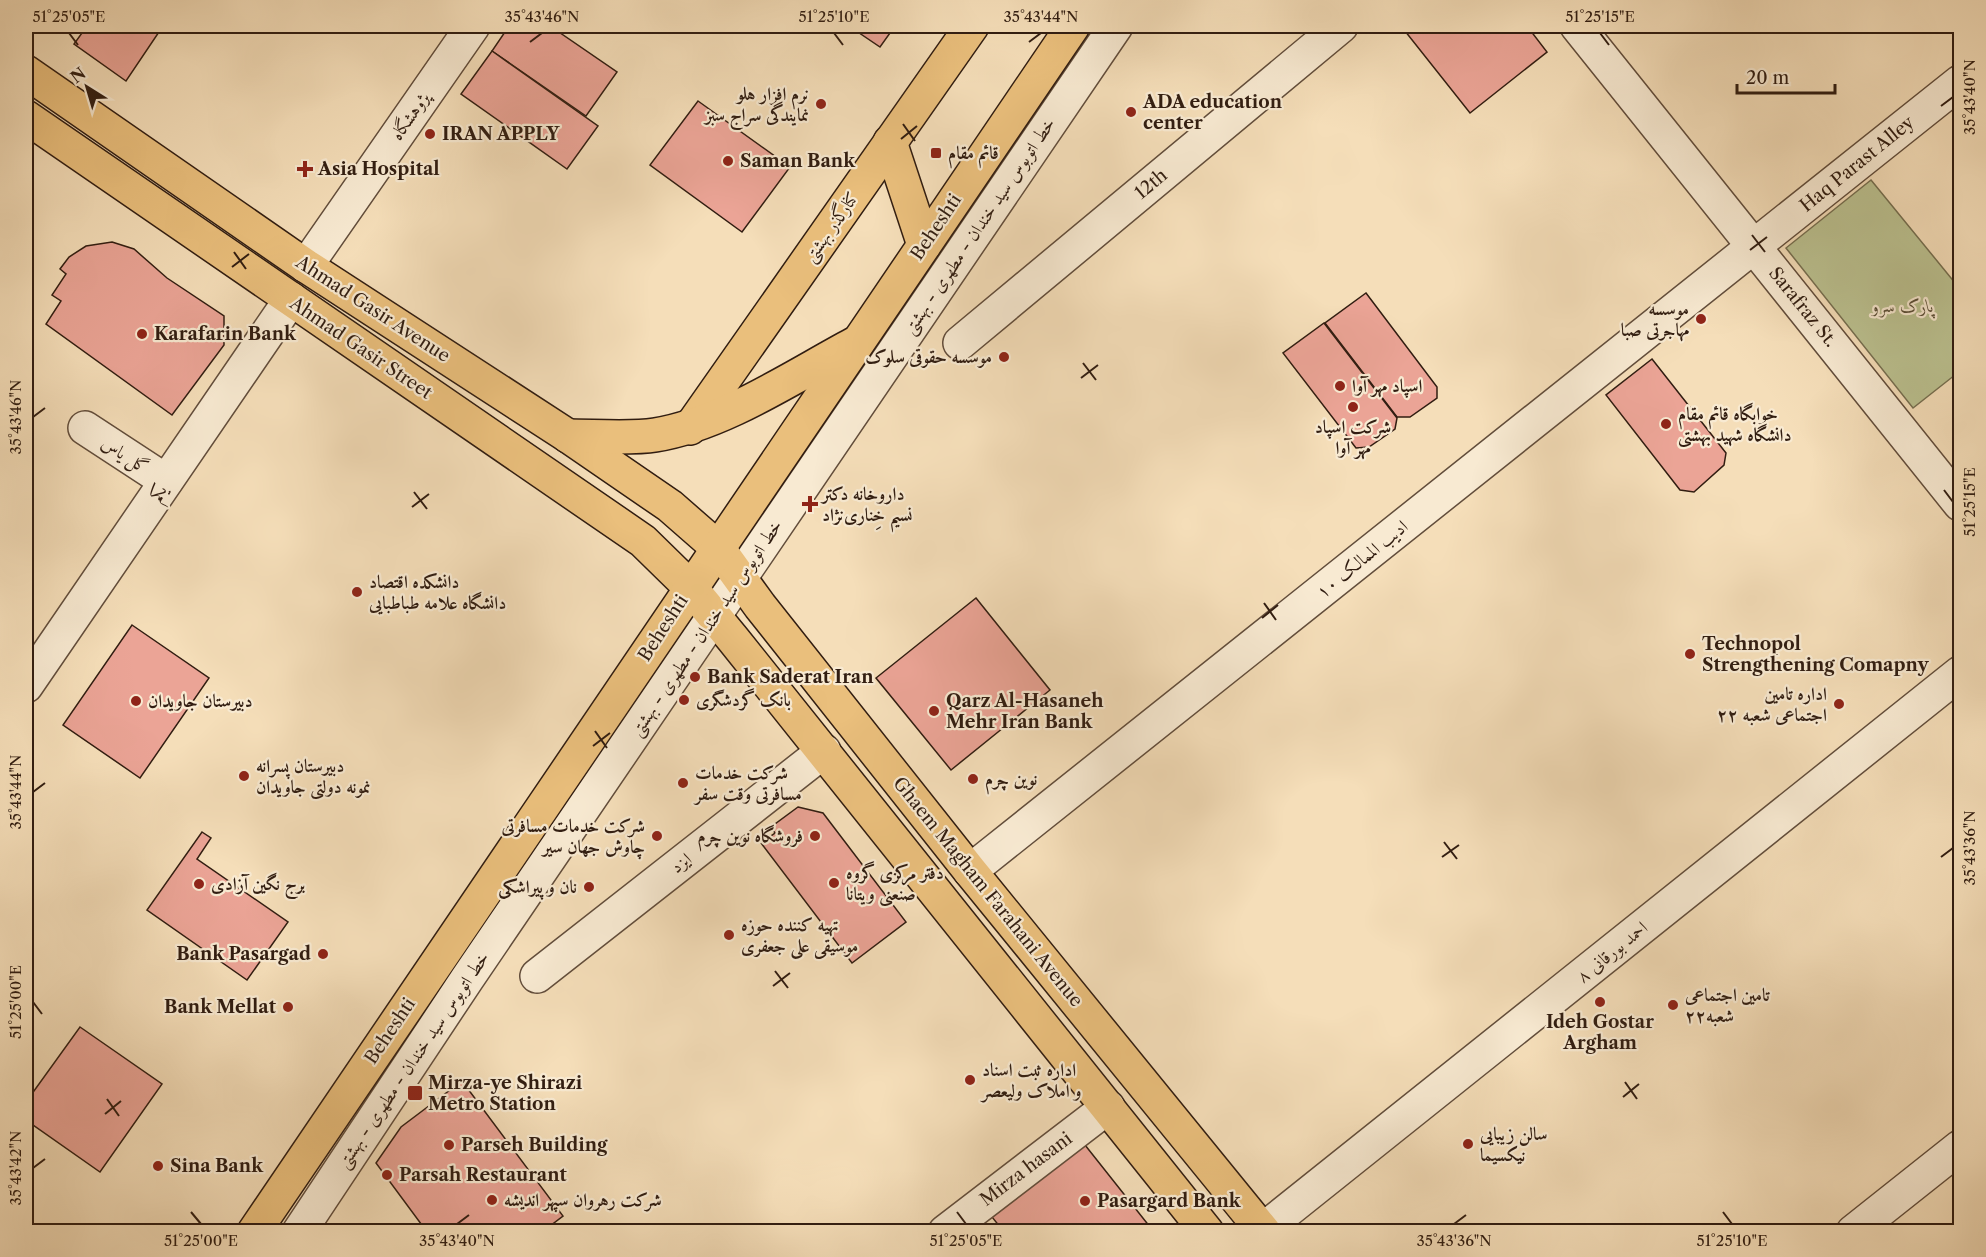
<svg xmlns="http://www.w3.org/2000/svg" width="1986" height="1257" font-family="'Libre Caslon Text',Amiri,serif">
<rect width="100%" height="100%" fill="#f5deb9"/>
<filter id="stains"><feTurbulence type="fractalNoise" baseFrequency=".00333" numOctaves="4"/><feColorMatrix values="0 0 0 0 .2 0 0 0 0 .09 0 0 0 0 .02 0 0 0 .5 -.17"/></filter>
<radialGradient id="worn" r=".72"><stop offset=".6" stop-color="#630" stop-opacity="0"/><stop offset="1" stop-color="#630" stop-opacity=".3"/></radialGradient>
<path fill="#bbc190" stroke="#766f50" stroke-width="1.5" d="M 1871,180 L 1960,289 L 1960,371 L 1913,408 L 1786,248 Z"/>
<g fill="#eba496" stroke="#311d11" stroke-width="1.5">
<path d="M 87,26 L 163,26 L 126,81 L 74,44 Z"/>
<path d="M 509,26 L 550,26 L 617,72 L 586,116 L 492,51 Z"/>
<path d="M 849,26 L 895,26 L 880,47 Z"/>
<path d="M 1401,26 L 1527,26 L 1547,52 L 1470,113 Z"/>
<path d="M 492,51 L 598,126 L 567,169 L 461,94 Z"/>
<path d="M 698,101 L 790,167 L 742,232 L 650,165 Z"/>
<path d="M 112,242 L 134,249 L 167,278 L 224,316 L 224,345 L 172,415 L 46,324 L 61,301 L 52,295 L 66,274 L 60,269 L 69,257 L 86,246 Z"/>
<path d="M 1366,293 L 1437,387 L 1437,398 L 1410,417 L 1397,417 L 1325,323 Z"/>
<path d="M 1324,323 L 1397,418 L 1395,429 L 1369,447 L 1356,448 L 1283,353 Z"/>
<path d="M 1652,359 L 1726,453 L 1724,465 L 1694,492 L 1680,490 L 1606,395 Z"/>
<path d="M 976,598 L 1050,690 L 951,770 L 876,678 Z"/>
<path d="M 132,625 L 209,678 L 140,778 L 63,725 Z"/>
<path d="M 798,807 L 823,813 L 906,922 L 852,963 L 761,843 L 775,833 L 771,827 Z"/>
<path d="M 202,832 L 211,838 L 197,859 L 288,922 L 247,980 L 147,910 Z"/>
<path d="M 80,1027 L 162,1084 L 100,1172 L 26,1120 L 26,1102 Z"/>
<path d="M 462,1081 L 563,1216 L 542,1232 L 427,1232 L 376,1163 L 401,1127 Z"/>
<path d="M 1085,1145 L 1154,1232 L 1004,1232 L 992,1217 Z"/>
</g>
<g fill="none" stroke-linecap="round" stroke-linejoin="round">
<defs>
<g id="minor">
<path d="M 1577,26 L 1960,504"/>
<path d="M 306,266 L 473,26"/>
<path d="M 960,343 L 1341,26"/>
<path d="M 85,428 L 166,481"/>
<path d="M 26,686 L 291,299"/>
<path d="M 970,871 L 1960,82"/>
<path d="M 537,976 L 824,751"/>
<path d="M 1263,1230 L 1960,673"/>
<path d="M 299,1232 L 467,979 L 1116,26"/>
<path d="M 945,1232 L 1108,1107"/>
<path d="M 1853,1232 L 1960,1147"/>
</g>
<g id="major">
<path d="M 26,72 L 306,266 L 568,436 L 670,506 L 718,548 L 760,606 L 970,871 L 1264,1232"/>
<path d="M 26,117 L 643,541 L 690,587 L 733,639 L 1207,1232"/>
<path d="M 890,142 L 924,245"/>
<path d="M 690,428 L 972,26"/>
<path d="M 568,436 C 594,436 631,439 655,435 C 723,424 794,376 854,344"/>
<path d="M 254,1232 L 1073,26"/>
</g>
</defs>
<use href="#minor" stroke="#624d3b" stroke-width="36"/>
<use href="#major" stroke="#311d11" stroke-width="36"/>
<use href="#minor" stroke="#f8ead2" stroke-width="33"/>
<use href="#major" stroke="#eabf7c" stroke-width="33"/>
</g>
<path fill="none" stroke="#311d11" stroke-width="2" d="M 69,33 L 78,45M 834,33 L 843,45M 1600,33 L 1609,45M 530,42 L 542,33M 1029,42 L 1041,33M 1941,106 L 1953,97M 903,124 L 915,141M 901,139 L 917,126M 1752,235 L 1765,252M 1750,250 L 1767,237M 234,252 L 246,269M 232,267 L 249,254M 1083,363 L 1096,380M 1081,378 L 1098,365M 33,417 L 45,408M 1944,490 L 1953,502M 414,492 L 427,509M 412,507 L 429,494M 1264,603 L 1276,620M 1262,618 L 1278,605M 595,731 L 607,748M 593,746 L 610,733M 33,792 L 45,783M 1444,842 L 1457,859M 1442,857 L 1459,845M 1941,857 L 1953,848M 775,971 L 788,988M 773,986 L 790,973M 33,1002 L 42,1014M 1625,1082 L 1637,1099M 1623,1097 L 1639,1084M 107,1099 L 119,1116M 105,1114 L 121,1101M 33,1168 L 45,1159M 191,1212 L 201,1224M 957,1212 L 966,1224M 1723,1212 L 1732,1224M 457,1224 L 469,1215M 1454,1224 L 1466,1215"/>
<g fill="#8f2418" stroke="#f8ead2" stroke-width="2">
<circle cx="821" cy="104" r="6"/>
<circle cx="1131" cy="112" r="6"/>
<circle cx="430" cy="134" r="6"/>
<rect x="930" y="147" width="12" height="12" rx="3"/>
<circle cx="728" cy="161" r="6"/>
<path d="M302 160h6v6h6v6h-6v6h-6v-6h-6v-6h6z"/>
<circle cx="1701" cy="319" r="6"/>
<circle cx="142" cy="334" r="6"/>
<circle cx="1004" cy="357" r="6"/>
<circle cx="1340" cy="386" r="6"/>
<circle cx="1353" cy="407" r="6"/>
<circle cx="1666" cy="424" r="6"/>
<path d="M807 495h6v6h6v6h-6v6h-6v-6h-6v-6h6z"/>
<circle cx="357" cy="592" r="6"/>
<circle cx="1690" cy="654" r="6"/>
<circle cx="695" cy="677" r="6"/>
<circle cx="684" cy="700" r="6"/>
<circle cx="136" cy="701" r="6"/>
<circle cx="1839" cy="704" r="6"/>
<circle cx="934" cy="711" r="6"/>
<circle cx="244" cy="776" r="6"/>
<circle cx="973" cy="779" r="6"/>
<circle cx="683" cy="783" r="6"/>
<circle cx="657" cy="836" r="6"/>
<circle cx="815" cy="836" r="6"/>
<circle cx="834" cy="883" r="6"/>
<circle cx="199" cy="884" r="6"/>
<circle cx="589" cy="887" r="6"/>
<circle cx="729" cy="935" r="6"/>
<circle cx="323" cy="954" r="6"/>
<circle cx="1600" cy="1002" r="6"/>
<circle cx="1673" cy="1005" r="6"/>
<circle cx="288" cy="1007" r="6"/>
<circle cx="970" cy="1080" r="6"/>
<rect x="407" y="1085" width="16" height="16" rx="3"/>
<circle cx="1468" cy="1144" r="6"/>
<circle cx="449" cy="1145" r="6"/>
<circle cx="158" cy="1166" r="6"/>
<circle cx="387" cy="1175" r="6"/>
<circle cx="492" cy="1200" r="6"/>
<circle cx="1085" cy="1201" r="6"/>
</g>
<g text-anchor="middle" stroke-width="4.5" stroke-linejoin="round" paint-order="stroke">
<g font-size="18" font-weight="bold" fill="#311d11" stroke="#f8ead2" text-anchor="start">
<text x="809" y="100" text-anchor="end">نرم افزار هلو<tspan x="809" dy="21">نمایندگی سراج‌ سبز</tspan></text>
<text x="1143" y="108">ADA education<tspan x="1143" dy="21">center</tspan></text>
<text x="442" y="140">IRAN APPLY</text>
<text x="948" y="159">قائم مقام</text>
<text x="740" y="167">Saman Bank</text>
<text x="318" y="175">Asia Hospital</text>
<text x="1689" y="315" text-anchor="end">موسسه<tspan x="1689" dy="21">مهاجرتی صبا</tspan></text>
<text x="154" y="340">Karafarin Bank</text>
<text x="992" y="363" text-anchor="end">موسسه حقوقی سلوک</text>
<text x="1352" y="392">اسپاد مهر آوا</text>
<text x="1678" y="420">خوابگاه قائم مقام<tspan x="1678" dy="21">دانشگاه شهید بهشتی</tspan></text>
<text x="1353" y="433" text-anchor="middle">شرکت اسپاد<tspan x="1353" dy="21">مهر آوا</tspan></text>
<text x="822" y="500">داروخانه دکتر<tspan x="822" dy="21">نسیم خِناری‌نژاد</tspan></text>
<text x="369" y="588">دانشکده اقتصاد<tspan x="369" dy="21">دانشگاه علامه طباطبایی</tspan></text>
<text x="1702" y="650">Technopol<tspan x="1702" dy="21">Strengthening Comapny</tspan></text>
<text x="707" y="683">Bank Saderat Iran</text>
<text x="1827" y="700" text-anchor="end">اداره تامین<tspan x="1827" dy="21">اجتماعی شعبه ۲۲</tspan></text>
<text x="696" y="706">بانک گردشگری</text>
<text x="148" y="707">دبیرستان جاویدان</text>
<text x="946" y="707">Qarz Al-Hasaneh<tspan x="946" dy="21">Mehr Iran Bank</tspan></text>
<text x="256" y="772">دبيرستان پسرانه<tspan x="256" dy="21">نمونه دولتی جاويدان</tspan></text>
<text x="695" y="779">شرکت خدمات<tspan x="695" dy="21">مسافرتی وقت سفر</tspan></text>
<text x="985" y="785">نوین چرم</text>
<text x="645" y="832" text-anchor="end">شرکت خدمات مسافرتی<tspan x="645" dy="21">چاوش جهان سیر</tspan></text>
<text x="803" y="842" text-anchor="end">فروشگاه نوین چرم</text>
<text x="846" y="879">دفتر مرکزی گروه<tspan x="846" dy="21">صنعنی ویتانا</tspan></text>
<text x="211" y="890">برج نگین آزادی</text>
<text x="577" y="893" text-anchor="end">نان و پیراشکی</text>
<text x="741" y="931">تهیه کننده حوزه<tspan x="741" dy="21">موسیقی علی جعفری</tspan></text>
<text x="311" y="960" text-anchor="end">Bank Pasargad</text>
<text x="1685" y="1001">تامین اجتماعی<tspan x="1685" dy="21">شعبه۲۲</tspan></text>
<text x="276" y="1013" text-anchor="end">Bank Mellat</text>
<text x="1600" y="1028" text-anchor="middle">Ideh Gostar<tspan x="1600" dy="21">Argham</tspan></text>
<text x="982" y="1076">اداره ثبت اسناد<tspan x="982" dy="21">و املاک ولیعصر</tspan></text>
<text x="428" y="1089">Mirza-ye Shirazi<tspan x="428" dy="21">Metro Station</tspan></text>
<text x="1480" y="1140">سالن زیبایی<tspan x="1480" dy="21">نیکسیما</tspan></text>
<text x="461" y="1151">Parseh Building</text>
<text x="170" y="1172">Sina Bank</text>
<text x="399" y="1181">Parsah Restaurant</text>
<text x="504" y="1206">شرکت رهروان سپهر اندیشه</text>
<text x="1097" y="1207">Pasargard Bank</text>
</g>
<g font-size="18" fill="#311d11" stroke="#f8ead2">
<text transform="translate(410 116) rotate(-55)" y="6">پژوهشگاه</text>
<text transform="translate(1857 164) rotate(-39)" y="6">Haq Parast Alley</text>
<text transform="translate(1151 184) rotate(-40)" y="6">12th</text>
<text transform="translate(979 226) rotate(-56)" y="6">خط اتوبوس سید خندان - مطهری - بهشتی</text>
<text transform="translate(831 227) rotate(-55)" y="6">کنارگذر بهشتی</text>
<text transform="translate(936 227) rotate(-56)" y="6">Beheshti</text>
<text transform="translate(1803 307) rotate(51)" y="6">Sarafraz St.</text>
<text transform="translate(373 309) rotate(33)" y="6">Ahmad Gasir Avenue</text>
<text transform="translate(361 348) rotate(34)" y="6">Ahmad Gasir Street</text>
<text transform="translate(125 455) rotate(33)" y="6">گل یاس</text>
<text transform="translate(158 493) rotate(-56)" y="6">یکم</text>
<text transform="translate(1362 559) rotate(-39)" y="6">ادیب الممالک ۱۰</text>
<text transform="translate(663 628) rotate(-57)" y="6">Beheshti</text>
<text transform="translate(706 628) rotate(-56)" y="6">خط اتوبوس سید خندان - مطهری - بهشتی</text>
<text transform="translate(681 863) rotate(-38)" y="6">ایزد</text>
<text transform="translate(988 892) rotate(51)" y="6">Ghaem Magham Farahani Avenue</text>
<text transform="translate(1612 952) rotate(-39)" y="6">احمد بورقانی ۸</text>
<text transform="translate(390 1031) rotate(-56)" y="6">Beheshti</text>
<text transform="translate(413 1060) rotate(-56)" y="6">خط اتوبوس سید خندان - مطهری - بهشتی</text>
<text transform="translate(1026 1169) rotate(-37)" y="6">Mirza hasani</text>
</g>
<g font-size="18" font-style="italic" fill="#5a4e37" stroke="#f8ead2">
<text x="1903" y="312">پارک سرو</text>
</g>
</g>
<rect width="1986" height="1257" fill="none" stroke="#f5deb9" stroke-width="66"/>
<g transform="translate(87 87) rotate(323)" stroke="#f8ead2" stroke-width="4.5" paint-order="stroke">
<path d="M0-4.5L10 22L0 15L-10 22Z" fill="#311d11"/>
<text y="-9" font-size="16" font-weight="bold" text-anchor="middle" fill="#311d11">N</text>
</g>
<path d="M1737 84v9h98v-9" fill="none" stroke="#311d11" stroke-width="3"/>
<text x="1746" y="84" font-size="18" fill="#311d11" stroke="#f8ead2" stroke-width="4.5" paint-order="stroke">20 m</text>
<rect x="33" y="33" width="1920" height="1191" fill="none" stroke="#311d11" stroke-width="2"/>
<g font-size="15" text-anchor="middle" fill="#311d11">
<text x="69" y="22">51°25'05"E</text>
<text x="542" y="22">35°43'46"N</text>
<text x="834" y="22">51°25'10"E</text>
<text x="1041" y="22">35°43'44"N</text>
<text x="1600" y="22">51°25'15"E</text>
<text transform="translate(1970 97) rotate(-90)" y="5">35°43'40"N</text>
<text transform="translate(16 417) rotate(-90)" y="5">35°43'46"N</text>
<text transform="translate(1970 502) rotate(-90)" y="5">51°25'15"E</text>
<text transform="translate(16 792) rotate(-90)" y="5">35°43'44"N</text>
<text transform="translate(1970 848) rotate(-90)" y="5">35°43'36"N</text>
<text transform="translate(16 1002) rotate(-90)" y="5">51°25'00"E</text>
<text transform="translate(16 1168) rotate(-90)" y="5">35°43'42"N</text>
<text x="201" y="1246">51°25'00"E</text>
<text x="457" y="1246">35°43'40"N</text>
<text x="966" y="1246">51°25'05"E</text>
<text x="1454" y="1246">35°43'36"N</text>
<text x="1732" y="1246">51°25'10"E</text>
</g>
<rect width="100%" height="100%" filter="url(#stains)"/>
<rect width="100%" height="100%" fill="url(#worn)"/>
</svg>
